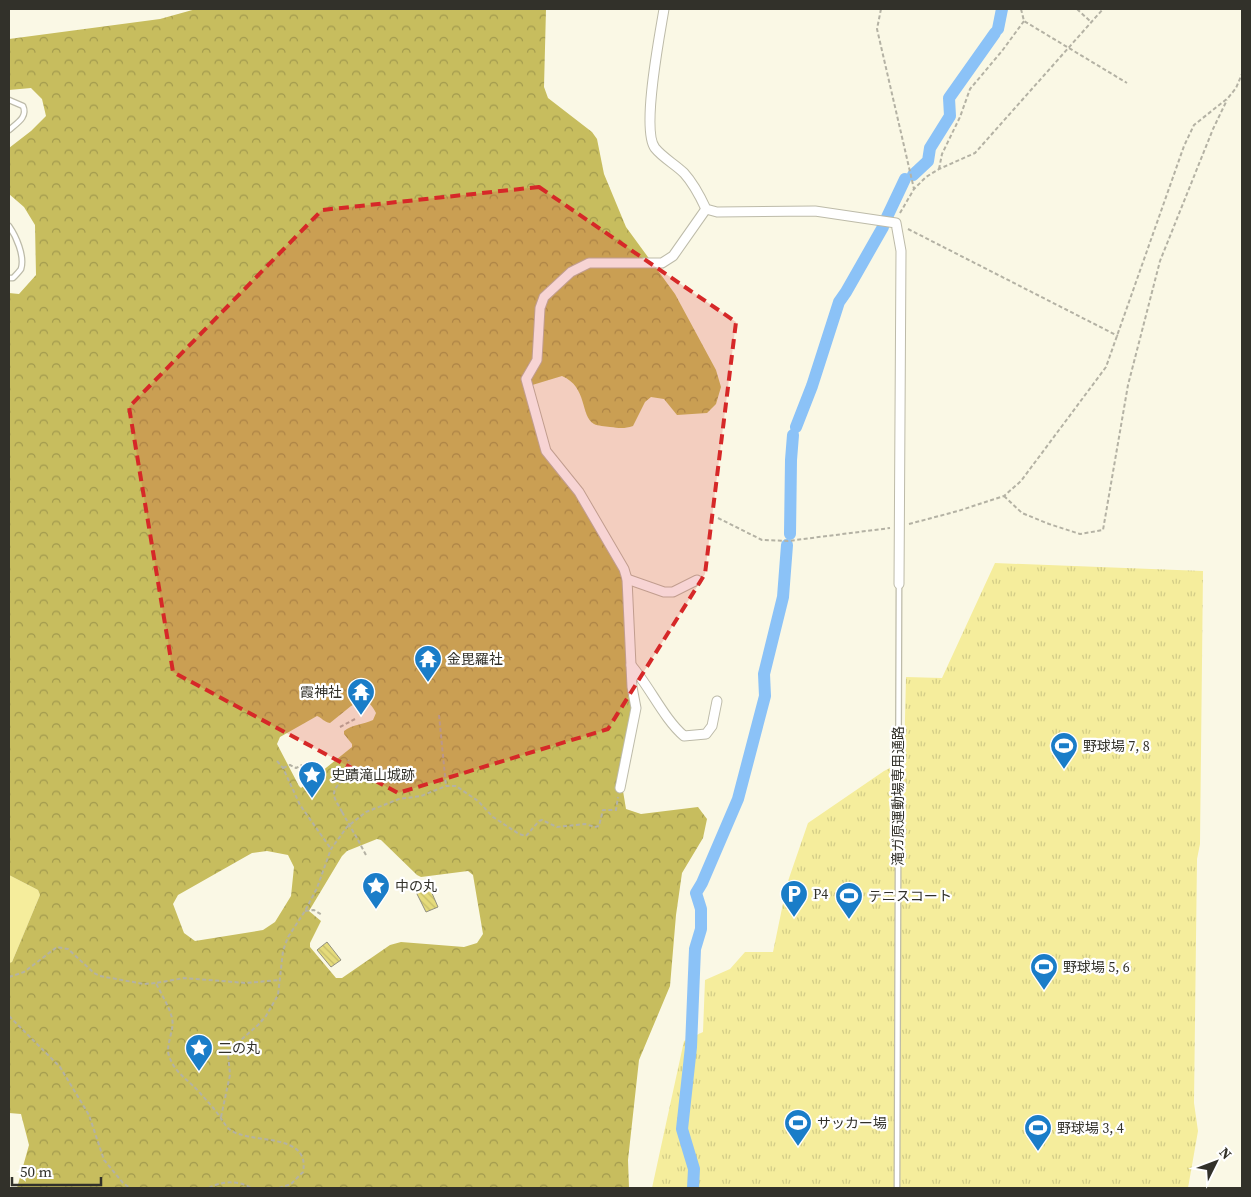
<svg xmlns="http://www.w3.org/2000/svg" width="1251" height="1197" font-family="'Source Serif 4','Noto Sans JP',serif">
<defs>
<pattern id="forest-crowns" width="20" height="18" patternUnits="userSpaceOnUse" patternTransform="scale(1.25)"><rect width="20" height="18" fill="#c7bd5e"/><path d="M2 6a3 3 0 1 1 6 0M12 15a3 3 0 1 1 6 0" fill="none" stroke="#a29a4e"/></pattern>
<pattern id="park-tufts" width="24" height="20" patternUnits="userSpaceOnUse" patternTransform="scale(1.25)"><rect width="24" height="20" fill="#f5ed9c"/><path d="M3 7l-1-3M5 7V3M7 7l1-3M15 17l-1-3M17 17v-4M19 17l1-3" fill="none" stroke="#d2cc87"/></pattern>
<pattern id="building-back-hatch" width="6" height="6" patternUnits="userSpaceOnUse" patternTransform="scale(1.25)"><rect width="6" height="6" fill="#e5db7b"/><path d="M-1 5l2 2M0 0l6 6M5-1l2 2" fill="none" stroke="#c5bc6a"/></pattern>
</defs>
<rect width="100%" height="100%" fill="#faf8e5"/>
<path fill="#f5ed9c" d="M 9,875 L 38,890 L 40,895 L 12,962 L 9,963 Z"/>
<path fill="url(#forest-crowns)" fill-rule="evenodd" d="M 196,9 L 546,9 L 544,87 L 548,98 L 592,132 L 597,139 L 604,174 L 626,227 L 675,294 L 716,370 L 721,387 L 716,404 L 707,413 L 677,415 L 664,399 L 651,397 L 645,402 L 633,426 C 624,429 619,428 610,427 C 605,426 598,426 594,424 C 580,416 588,387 562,376 L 529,386 L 541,448 L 575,492 L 623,574 L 632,708 L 618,784 L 623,791 L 626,809 L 641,814 L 698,807 L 707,819 L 703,838 L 682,873 L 676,915 L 670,986 L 639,1060 L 628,1160 L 629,1188 L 17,1188 L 29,1145 L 21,1114 L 9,1113 L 9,963 L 12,962 L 40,895 L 38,890 L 9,875 L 9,293 L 19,294 L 36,275 L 35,225 L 24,207 L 9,194 L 9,148 L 31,131 L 46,116 L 42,99 L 31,88 L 9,90 L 9,39 L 160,19 ZM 362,700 C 369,702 372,705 376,713 L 373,720 C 363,725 353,724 344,731 L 344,734 L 352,744 L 352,747 L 301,788 L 299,786 L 277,744 L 280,737 L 317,716 C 322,718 324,722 330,723 L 351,706 ZM 377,839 L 381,840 L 417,875 L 421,877 L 468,871 L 473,875 L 483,934 L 477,943 L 464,947 L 401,942 L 390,945 L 342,978 L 336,978 L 310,947 L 310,943 L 321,921 L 309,911 L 342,856 L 347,851 ZM 267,851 L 288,855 L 294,867 L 291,896 L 275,922 L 263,930 L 195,941 L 184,933 L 173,904 L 178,895 L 252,853 Z"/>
<path fill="url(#park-tufts)" d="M 995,563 L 1203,571 L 1200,844 L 1197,859 L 1194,1103 L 1198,1131 L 1188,1188 L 652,1188 L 684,1041 L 703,1032 L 705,980 L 730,969 L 745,952 L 773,952 L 787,884 L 808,823 L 884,771 L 904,761 L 906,677 L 942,678 Z"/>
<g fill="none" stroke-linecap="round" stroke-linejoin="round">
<g stroke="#8bc2f7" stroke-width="12">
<path d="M 998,29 L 1002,9"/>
<path d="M 913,175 L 928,161 L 930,148 L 950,116 L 949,98 L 995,33"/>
<path d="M 887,217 L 905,179"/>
<path d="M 796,427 L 812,386 L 839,302 L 846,292 L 883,227"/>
<path d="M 790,534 L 791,460 L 793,435"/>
<path d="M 693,1188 L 694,1169 L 682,1129 L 691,1047 L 695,949 L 701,929 L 701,909 L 696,893 L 702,883 L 738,799 L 765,696 L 764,674 L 783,597 L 787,545"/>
</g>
</g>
<g fill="url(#building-back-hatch)" stroke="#92907f">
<path d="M 428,884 L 438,907 L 426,912 L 415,890 Z"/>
<path d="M 327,942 L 341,960 L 331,967 L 317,950 Z"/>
</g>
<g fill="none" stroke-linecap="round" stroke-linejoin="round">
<defs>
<g id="service">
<path d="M 9,100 L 23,106 C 28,117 17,123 9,130"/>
<path d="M 9,226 C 16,236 25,256 21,269 C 19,272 16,275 13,278 L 9,278"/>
<path d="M 897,1188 L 899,585"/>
</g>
<g id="minor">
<path d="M 664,9 C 660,34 641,130 655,148 C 663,158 675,164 684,173 C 694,184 700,196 706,209 L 717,212 L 815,211 L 896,223 L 901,251 L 899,584"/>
<path d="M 627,579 L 664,592 L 673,592 L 697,580"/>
<path d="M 631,665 C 650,687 664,719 684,736 L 706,734 L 712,726 L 717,701"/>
<path d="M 620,788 L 636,708 L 632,687 L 627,579 L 624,569 L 579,492 L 546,451 L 526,379 L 537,360 L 540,308 L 544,297 L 571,272 L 589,263 L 662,263 L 673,256 L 706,209"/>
</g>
</defs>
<use href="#service" stroke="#bdbba9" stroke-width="7"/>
<use href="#minor" stroke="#bdbba9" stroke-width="11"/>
<g stroke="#b4b2a4" stroke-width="2" stroke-dasharray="4 2.5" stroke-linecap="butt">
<path d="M 881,9 L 877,29 L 914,189"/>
<path d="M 1021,9 L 1024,21 L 1127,83"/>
<path d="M 1077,9 L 1091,22"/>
<path d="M 939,169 L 942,154 L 960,117 L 970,89 L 1002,51 L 1024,21"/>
<path d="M 900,213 L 914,189 L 926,177 L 939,169 L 975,153 L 1103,9"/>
<path d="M 908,229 L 1118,336"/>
<path d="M 1004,496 L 1022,513 L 1049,524 L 1080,534 L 1103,530 L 1128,385 L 1160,261 L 1213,129 L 1227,100"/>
<path d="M 718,518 L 762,540 L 788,541 L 890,528"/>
<path d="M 909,524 L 958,511 L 1004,496 L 1021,481 L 1106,367 L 1184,146 L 1194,125 L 1228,98 L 1236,88 L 1242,74"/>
<path d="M 439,715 L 446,786"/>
<path d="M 340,727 L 355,719"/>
<path d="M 277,761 L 283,768 L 300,805 L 331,849"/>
<path d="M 283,768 L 290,765 L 296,768 L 302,765"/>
<path d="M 342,812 C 340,807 334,800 334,794 C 334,781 357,777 348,760"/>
<path d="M 358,840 L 367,857"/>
<path d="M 305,911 L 314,910 L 322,915"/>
<path d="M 9,977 L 24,972 L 57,947 L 68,949 L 94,973 L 100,976 L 144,984 L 156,983"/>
<path d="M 9,1016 L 60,1067 L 89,1115 L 104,1160 L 123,1183 L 130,1188"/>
<path d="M 221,1117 L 230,1075 L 228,1053 L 234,1046 L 258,1025 L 266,1016 L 278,995 L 283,951 L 288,937 L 305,911 L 317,888 L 331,849 L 347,827 L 366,812 L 399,799 L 421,796 L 446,786 L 456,786 L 478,801 L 493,817 L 519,834 L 526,836 L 539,821 L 542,820 L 557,827 L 585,824 L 595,827 L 599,826 L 603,810 L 616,810 L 618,797"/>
<path d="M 209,1188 C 222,1181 238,1180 251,1188"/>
<path d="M 279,1188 L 291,1184 L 303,1172 C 311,1131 248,1145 229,1129 C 225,1125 223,1121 220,1117 C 214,1108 207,1101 200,1093 C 188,1079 176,1075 169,1056 C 165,1045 175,1030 172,1018 C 169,1006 161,994 156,983 L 184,978 L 246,983 L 279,980"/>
</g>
<use href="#service" stroke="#fff" stroke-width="4.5"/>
<use href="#minor" stroke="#fff" stroke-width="9"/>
<path stroke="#b4b2a4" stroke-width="2" stroke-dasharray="4 2.5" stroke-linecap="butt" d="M 342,812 L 358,840"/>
</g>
<path fill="#d62828" fill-opacity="0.2" stroke="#d62828" stroke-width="4" stroke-dasharray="10 6" stroke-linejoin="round" d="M 539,187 L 736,322 L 705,574 L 608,729 L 398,793 L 173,672 L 129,407 L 322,210 Z"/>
<defs>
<symbol id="temple-pin" viewBox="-11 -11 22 30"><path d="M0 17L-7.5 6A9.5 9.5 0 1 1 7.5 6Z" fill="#1a7dc8" stroke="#fff"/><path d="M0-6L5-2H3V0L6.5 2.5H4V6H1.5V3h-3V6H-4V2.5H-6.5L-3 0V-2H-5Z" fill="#fff"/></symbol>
<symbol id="stadium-pin" viewBox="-11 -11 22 30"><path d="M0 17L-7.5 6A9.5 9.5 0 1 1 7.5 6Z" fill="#1a7dc8" stroke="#fff"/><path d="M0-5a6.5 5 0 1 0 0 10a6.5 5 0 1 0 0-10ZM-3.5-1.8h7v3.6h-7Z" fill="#fff"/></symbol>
<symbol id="sight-pin" viewBox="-11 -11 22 30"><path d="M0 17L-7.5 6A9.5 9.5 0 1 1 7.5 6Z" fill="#1a7dc8" stroke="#fff"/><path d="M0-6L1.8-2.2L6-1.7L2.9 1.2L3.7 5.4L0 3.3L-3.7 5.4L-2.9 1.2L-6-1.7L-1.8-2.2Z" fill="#fff"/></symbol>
<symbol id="parking-pin" viewBox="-11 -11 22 30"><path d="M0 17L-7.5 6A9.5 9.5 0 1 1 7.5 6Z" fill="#1a7dc8" stroke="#fff"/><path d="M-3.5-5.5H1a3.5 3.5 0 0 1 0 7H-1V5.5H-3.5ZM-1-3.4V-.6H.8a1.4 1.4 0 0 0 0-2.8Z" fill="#fff"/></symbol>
</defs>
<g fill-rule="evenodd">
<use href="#temple-pin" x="412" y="643" width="32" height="43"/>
<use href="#temple-pin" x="345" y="676" width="32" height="43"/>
<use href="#stadium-pin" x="1048" y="730" width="32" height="43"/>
<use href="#sight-pin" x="296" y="759" width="32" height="43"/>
<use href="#sight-pin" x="360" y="870" width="32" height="43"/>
<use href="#parking-pin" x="778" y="878" width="32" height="43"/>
<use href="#stadium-pin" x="833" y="880" width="32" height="43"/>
<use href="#stadium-pin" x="1028" y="951" width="32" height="43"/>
<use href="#sight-pin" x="183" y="1032" width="32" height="43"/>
<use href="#stadium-pin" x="782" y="1107" width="32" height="43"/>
<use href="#stadium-pin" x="1022" y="1112" width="32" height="43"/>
</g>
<g text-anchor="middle" stroke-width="4.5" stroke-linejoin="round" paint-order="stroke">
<g font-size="14" fill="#32312a" stroke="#fff" text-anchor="start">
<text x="447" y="664">金毘羅社</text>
<text x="342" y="697" text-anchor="end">霞神社</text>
<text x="1083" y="751">野球場 7, 8</text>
<text x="331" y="780">史蹟滝山城跡</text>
<text x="395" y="891">中の丸</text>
<text x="813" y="899">P4</text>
<text x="868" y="901">テニスコート</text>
<text x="1063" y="972">野球場 5, 6</text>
<text x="218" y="1053">二の丸</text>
<text x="817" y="1128">サッカー場</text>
<text x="1057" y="1133">野球場 3, 4</text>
</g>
<g font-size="14" fill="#32312a" stroke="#fff">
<text transform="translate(898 796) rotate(-90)" y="5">滝ガ原運動場専用通路</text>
</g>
</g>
<rect width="1251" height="1197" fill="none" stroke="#32312a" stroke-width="20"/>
<g transform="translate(1216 1162) rotate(48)" stroke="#ffffff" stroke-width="4" paint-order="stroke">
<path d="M0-4L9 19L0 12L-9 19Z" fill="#32312a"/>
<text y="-8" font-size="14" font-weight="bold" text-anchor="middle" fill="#32312a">N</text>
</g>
<path d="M12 1177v8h89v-8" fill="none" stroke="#32312a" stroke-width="2.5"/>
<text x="20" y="1177" font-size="15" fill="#32312a" stroke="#ffffff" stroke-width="4" paint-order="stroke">50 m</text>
</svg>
